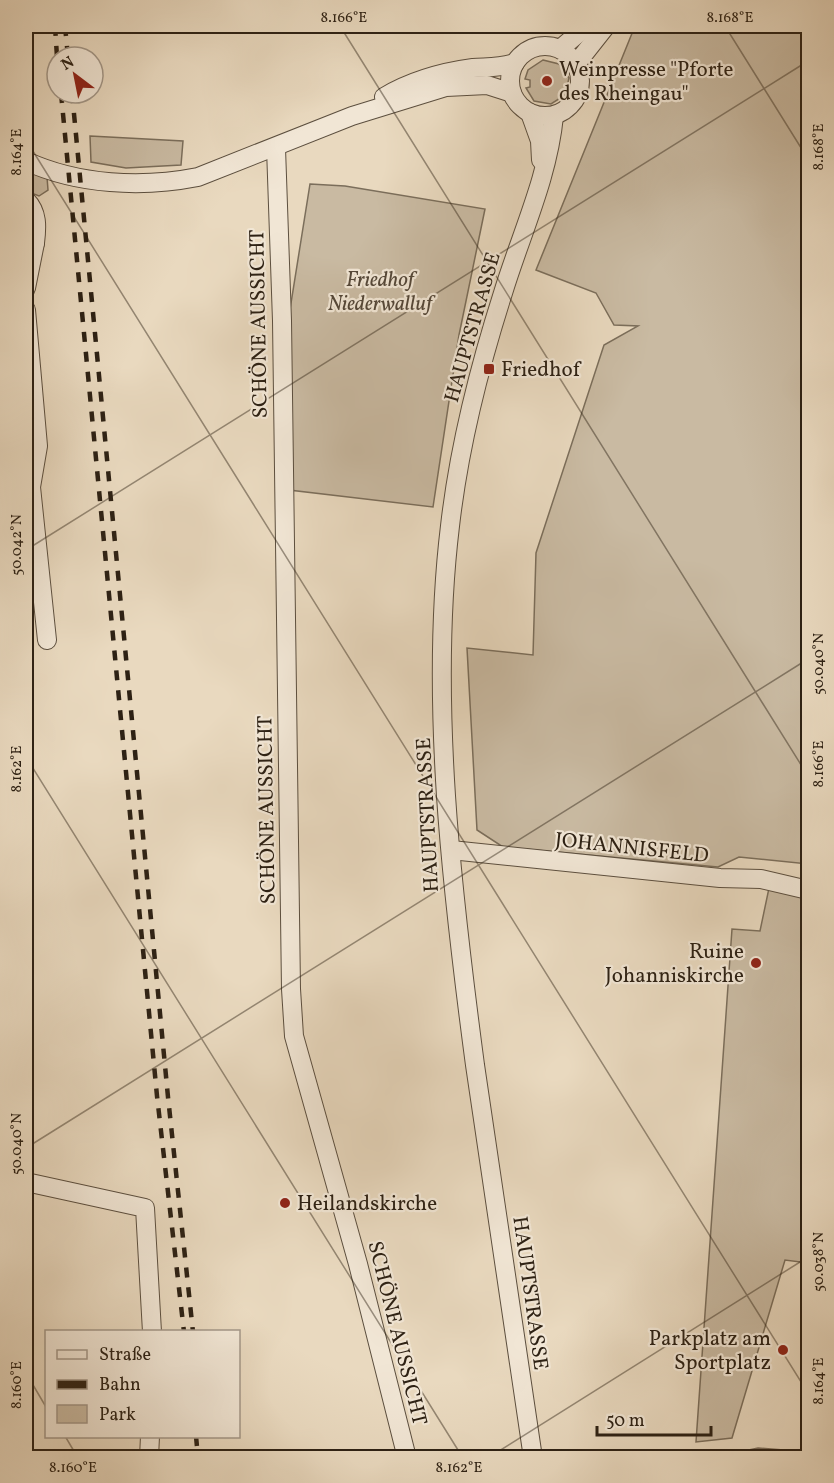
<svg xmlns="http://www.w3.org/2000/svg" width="834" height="1483" font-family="Vollkorn,serif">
<rect width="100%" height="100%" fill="#e9d9bf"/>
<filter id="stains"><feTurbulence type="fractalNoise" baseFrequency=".00333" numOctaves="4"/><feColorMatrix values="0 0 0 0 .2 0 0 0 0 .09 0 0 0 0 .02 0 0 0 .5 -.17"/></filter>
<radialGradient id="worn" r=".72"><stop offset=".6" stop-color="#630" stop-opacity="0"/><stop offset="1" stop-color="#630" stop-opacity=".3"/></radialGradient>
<g fill="#c9baa2" stroke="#7b6e5b" stroke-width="1.5">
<path d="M 635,26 L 808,26 L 808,864 L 739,857 L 718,867 L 503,847 L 477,830 L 467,648 L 533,655 L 536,553 L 604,345 L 638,326 L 614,325 L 596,293 L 536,270 Z"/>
<path d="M 543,60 L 559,64 L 569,78 L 565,95 L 551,104 L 534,101 L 526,88 L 530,87 L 530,80 L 525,79 L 528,70 Z"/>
<path d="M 90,136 L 183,141 L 181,165 L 126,168 L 91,162 Z"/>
<path d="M 26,168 L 47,177 L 48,190 L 39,196 L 26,191 Z"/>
<path d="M 310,184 L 345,186 L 485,209 L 459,335 L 433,507 L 289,490 L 288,322 Z"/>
<path d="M 769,888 L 808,895 L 808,1263 L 785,1260 L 732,1438 L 696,1442 L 732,929 L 760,931 Z"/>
<path d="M 758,1448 L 808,1452 L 808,1457 L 716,1457 Z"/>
</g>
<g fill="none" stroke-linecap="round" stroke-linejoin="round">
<defs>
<g id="minor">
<circle cx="545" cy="81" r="35"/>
<path d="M 560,49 L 587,26"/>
<path d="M 576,64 L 606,26"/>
<path d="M 384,97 C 411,81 443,72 473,68 C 488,67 500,68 515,63"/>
<path d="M 530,113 L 540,141 L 541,160"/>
<path d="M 276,148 L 282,321 L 291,989 L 294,1036 L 358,1264 L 407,1458"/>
<path d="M 26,161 C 78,185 142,188 198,177 L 352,116 L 446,87 L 487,85 L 512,93"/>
<path d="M 26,200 C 38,212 37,227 35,243 L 26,247"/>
<path d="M 26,288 L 35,243"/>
<path d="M 26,310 L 38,446 L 31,487 L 47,640"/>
<path d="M 451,850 L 720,878 L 761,879 L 808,890"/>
<path d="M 26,1182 L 145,1208 L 152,1332"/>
<path d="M 149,1458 L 150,1436"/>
<path d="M 533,1458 C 513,1327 494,1196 475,1065 C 452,892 429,700 450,526 C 459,447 479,368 503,293 C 521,234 548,178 554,116"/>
</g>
</defs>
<use href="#minor" stroke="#5c4f3f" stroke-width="20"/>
<use href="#minor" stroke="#f1e6d5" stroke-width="18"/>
<g stroke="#2d2114" stroke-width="4.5" stroke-dasharray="10 10" stroke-linecap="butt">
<path d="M 55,26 L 57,57"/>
<path d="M 65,26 L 68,57"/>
<path d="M 61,93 L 157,1096 L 184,1332"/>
<path d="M 72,93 L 168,1097 L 193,1332"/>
<path d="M 196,1436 L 198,1458"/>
</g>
</g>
<path fill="none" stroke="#2d2114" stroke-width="1.5" stroke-opacity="0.45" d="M 340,26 L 808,776M 725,26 L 808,159M 26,140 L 808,1393M 26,550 L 808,61M 26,757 L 463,1458M 26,1148 L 808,659M 26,1373 L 46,1407M 65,1436 L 78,1458M 488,1458 L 808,1257"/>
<g fill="#8f2418" stroke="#f1e6d5" stroke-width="2">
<circle cx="547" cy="81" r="6"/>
<rect x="483" y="363" width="12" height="12" rx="3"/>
<circle cx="756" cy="963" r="6"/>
<circle cx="285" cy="1203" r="6"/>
<circle cx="783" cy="1350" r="6"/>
</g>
<g text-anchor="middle" stroke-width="4.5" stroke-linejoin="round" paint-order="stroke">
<g font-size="21" fill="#2d2114" stroke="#f1e6d5" text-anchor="start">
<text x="559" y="76">Weinpresse "Pforte<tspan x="559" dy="24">des Rheingau"</tspan></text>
<text x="501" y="376">Friedhof</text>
<text x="744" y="958" text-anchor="end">Ruine<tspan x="744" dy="24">Johanniskirche</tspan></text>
<text x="297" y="1210">Heilandskirche</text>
<text x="771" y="1345" text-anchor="end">Parkplatz am<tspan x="771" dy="24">Sportplatz</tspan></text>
</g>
<g font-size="21" font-style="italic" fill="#544738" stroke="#f1e6d5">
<text x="380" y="286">Friedhof<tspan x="380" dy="24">Niederwalluf</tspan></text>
</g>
<g font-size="21" fill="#2d2114" stroke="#f1e6d5">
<text transform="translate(258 324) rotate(-91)" y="7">SCHÖNE AUSSICHT</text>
<text transform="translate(472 327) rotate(-74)" y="7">HAUPTSTRASSE</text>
<text transform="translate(266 810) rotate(-91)" y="7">SCHÖNE AUSSICHT</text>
<text transform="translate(427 815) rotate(-93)" y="7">HAUPTSTRASSE</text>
<text transform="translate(632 847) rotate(6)" y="7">JOHANNISFELD</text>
<text transform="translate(531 1293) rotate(82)" y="7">HAUPTSTRASSE</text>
<text transform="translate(398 1333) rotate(76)" y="7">SCHÖNE AUSSICHT</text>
</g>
</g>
<rect width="834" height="1483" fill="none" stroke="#e9d9bf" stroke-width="66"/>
<rect x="45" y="1330" width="195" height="108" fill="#f1e6d5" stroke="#a39788" stroke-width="1.5"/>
<rect x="57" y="1350" width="30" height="9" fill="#f1e6d5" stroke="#a39788" stroke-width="1.5"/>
<text x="99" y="1360" font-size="18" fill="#2d2114">Straße</text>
<rect x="57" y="1380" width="30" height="9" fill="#2d2114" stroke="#a39788" stroke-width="1.5"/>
<text x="99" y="1390" font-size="18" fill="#2d2114">Bahn</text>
<rect x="57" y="1405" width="30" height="18" fill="#c9baa2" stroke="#a39788" stroke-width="1.5"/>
<text x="99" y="1420" font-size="18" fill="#2d2114">Park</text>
<g transform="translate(75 75) rotate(328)"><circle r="28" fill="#f1e6d5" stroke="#a39788" stroke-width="1.5"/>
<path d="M0-4.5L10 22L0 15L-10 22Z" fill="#8f2418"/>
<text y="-9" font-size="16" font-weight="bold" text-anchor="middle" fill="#2d2114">N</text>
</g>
<path d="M597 1426v9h114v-9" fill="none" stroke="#2d2114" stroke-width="3"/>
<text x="606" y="1426" font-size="18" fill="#2d2114" stroke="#f1e6d5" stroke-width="4.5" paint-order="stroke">50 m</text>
<rect x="33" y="33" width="768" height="1417" fill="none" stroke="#2d2114" stroke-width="2"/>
<g font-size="15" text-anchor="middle" fill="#2d2114">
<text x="344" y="22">8.166°E</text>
<text x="730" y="22">8.168°E</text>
<text transform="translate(818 147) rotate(-90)" y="5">8.168°E</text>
<text transform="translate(16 152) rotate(-90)" y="5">8.164°E</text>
<text transform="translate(16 545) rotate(-90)" y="5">50.042°N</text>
<text transform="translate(818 664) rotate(-90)" y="5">50.040°N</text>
<text transform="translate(818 764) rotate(-90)" y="5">8.166°E</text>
<text transform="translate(16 769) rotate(-90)" y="5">8.162°E</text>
<text transform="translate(16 1144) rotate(-90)" y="5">50.040°N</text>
<text transform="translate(818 1262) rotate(-90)" y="5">50.038°N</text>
<text transform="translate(818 1381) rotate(-90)" y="5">8.164°E</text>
<text transform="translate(16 1385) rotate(-90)" y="5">8.160°E</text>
<text x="73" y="1472">8.160°E</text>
<text x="459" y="1472">8.162°E</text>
</g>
<rect width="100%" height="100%" filter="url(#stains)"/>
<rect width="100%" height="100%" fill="url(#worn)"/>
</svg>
